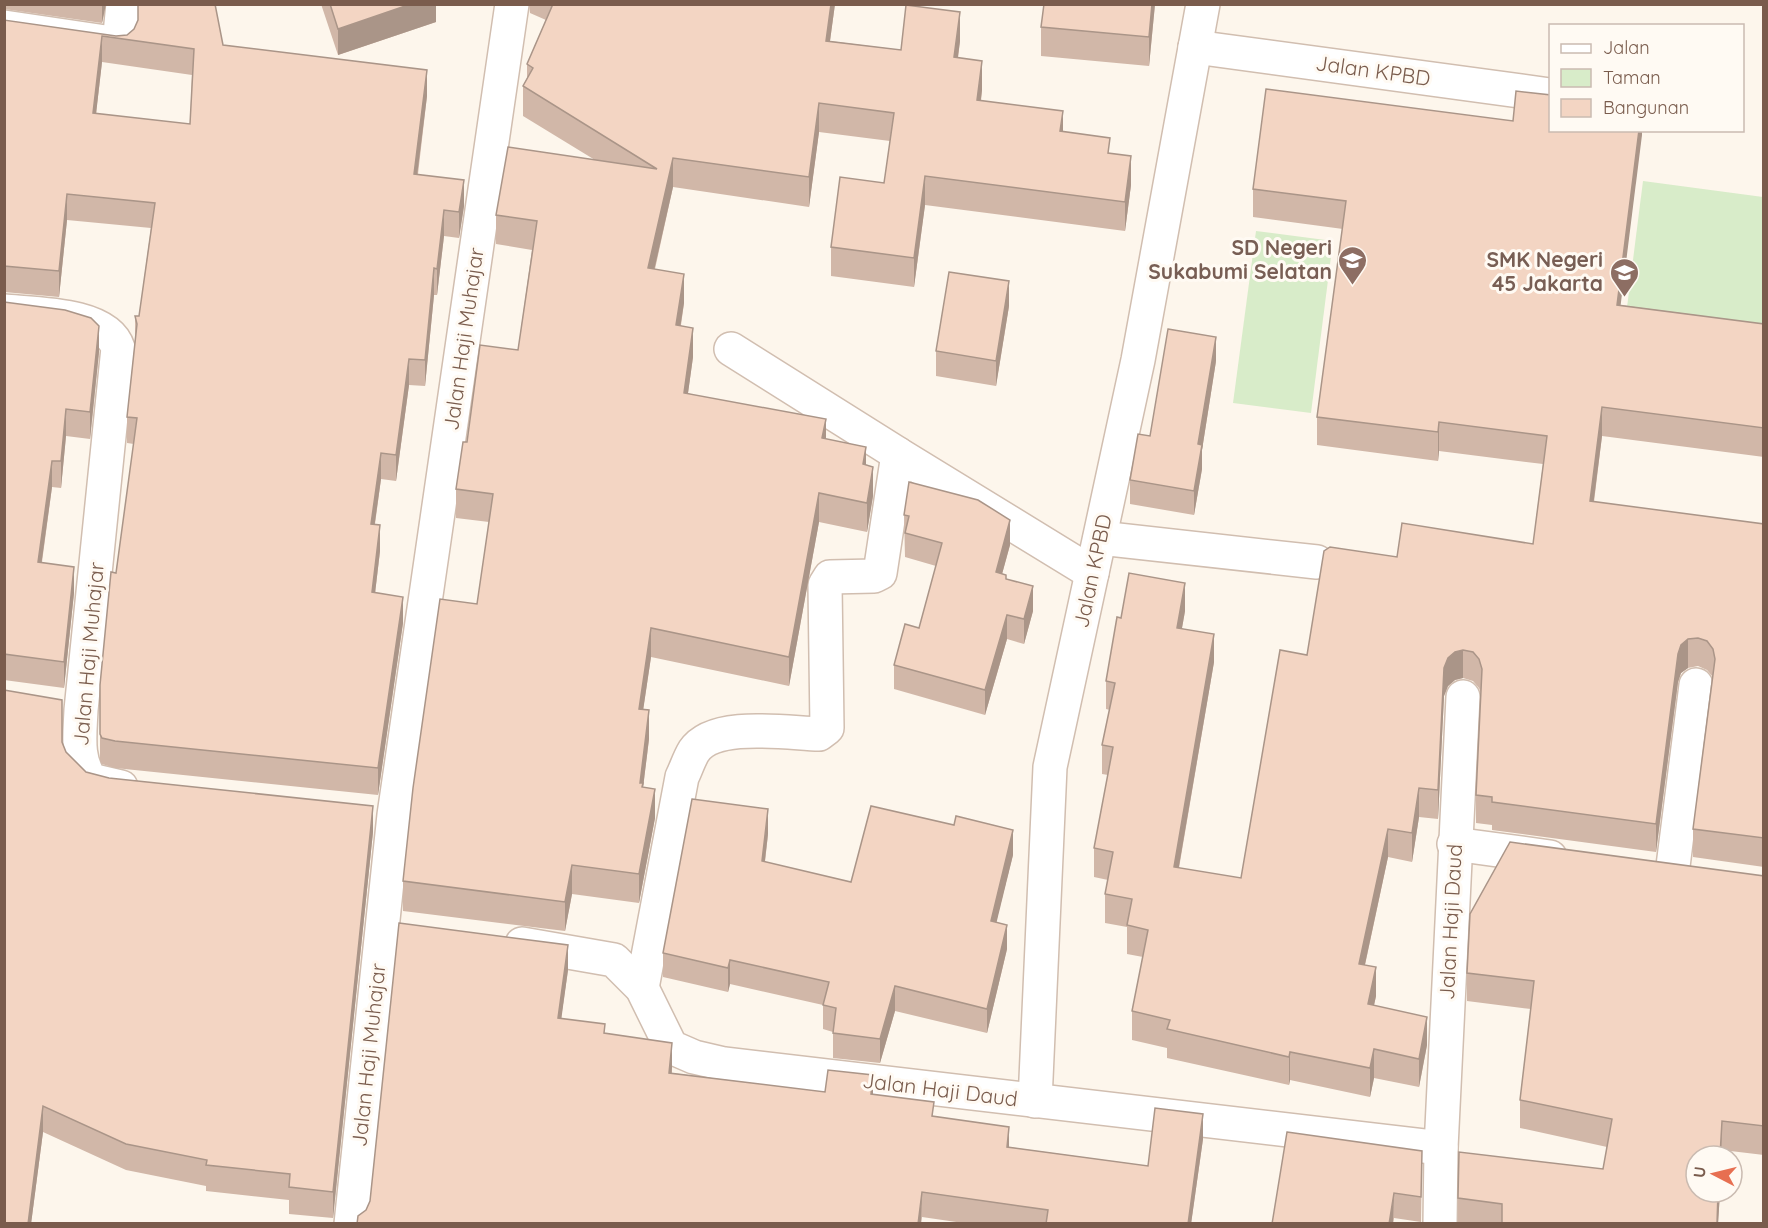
<svg xmlns="http://www.w3.org/2000/svg" width="1768" height="1228" font-family="Quicksand,sans-serif">
<rect width="100%" height="100%" fill="#fdf6ec"/>
<g fill="#d8ecc9">
<path d="M 1643,181 L 1763,197 L 1763,341 L 1625,323 Z"/>
<path d="M 1256,231 L 1333,241 L 1311,413 L 1233,403 Z"/>
</g>
<g fill="none" stroke-linecap="round" stroke-linejoin="round">
<defs>
<g id="minor">
<path d="M 4,27 L 119,44 L 123,4"/>
<path d="M 1195,47 L 1550,95"/>
<path d="M 4,311 C 36,314 107,313 118,348 L 81,710 C 80,735 76,759 91,780 L 121,787"/>
<path d="M 898,454 L 1092,573"/>
<path d="M 1100,538 L 1317,562"/>
<path d="M 1454,844 L 1550,857"/>
<path d="M 1672,874 L 1696,685"/>
<path d="M 522,944 L 614,960 L 642,988 L 671,1047 L 694,1057 L 724,1064 L 1441,1148"/>
<path d="M 642,988 L 682,777 C 686,769 689,759 694,751 C 714,721 786,733 819,734 L 827,728 L 825,585 L 830,577 L 874,576 L 880,573 L 898,454 L 731,349"/>
<path d="M 1035,1101 L 1050,767 L 1138,360 L 1203,4"/>
<path d="M 351,1224 L 394,815 L 512,4"/>
<path d="M 1440,1224 L 1441,1148 L 1463,697"/>
</g>
</defs>
<use href="#minor" stroke="#d1beb0" stroke-width="36"/>
<use href="#minor" stroke="#fff" stroke-width="33"/>
</g>
<g fill="#d1b7a8" fill-rule="evenodd">
<path d="M 4,4 L 106,4 L 102,23 L 4,9 Z"/>
<path d="M 321,4 L 436,4 L 436,22 L 338,55 Z"/>
<path d="M 529,4 L 835,4 L 830,41 L 901,50 L 960,41 L 958,58 L 982,90 L 981,101 L 1063,132 L 1110,153 L 1131,185 L 1125,231 L 925,205 L 914,287 L 831,276 L 831,247 L 884,183 L 890,141 L 819,132 L 809,207 L 673,187 L 655,269 L 684,303 L 681,325 L 693,357 L 688,393 L 826,439 L 866,465 L 873,496 L 867,532 L 819,522 L 789,686 L 651,657 L 643,710 L 649,739 L 643,787 L 655,818 L 639,903 L 572,894 L 565,931 L 403,911 L 403,881 L 477,604 L 489,522 L 456,518 L 456,489 L 467,442 L 518,350 L 532,250 L 496,244 L 496,215 L 595,160 L 523,116 L 523,86 L 527,78 L 527,64 L 546,20 L 530,13 Z"/>
<path d="M 1044,4 L 1155,4 L 1149,66 L 1041,56 L 1041,27 Z"/>
<path d="M 4,20 L 116,36 L 223,45 L 427,96 L 418,174 L 464,206 L 459,238 L 444,236 L 437,295 L 434,295 L 425,386 L 409,385 L 396,481 L 381,479 L 375,524 L 380,551 L 375,593 L 403,623 L 378,795 L 115,768 L 102,764 L 100,761 L 100,685 L 134,444 L 127,443 L 127,417 L 135,340 L 135,316 L 139,316 L 151,228 L 67,220 L 59,297 L 4,292 ZM 102,62 L 192,75 L 190,124 L 96,114 Z"/>
<path d="M 1513,121 L 1642,130 L 1620,305 L 1764,324 L 1764,457 L 1602,436 L 1594,502 L 1764,524 L 1764,867 L 1693,857 L 1693,829 L 1712,676 L 1707,670 L 1698,666 L 1688,668 L 1681,673 L 1678,682 L 1656,852 L 1492,830 L 1492,825 L 1476,823 L 1476,795 L 1481,693 L 1479,688 L 1473,681 L 1463,678 L 1455,680 L 1448,686 L 1444,696 L 1438,819 L 1419,817 L 1412,862 L 1388,857 L 1365,965 L 1376,996 L 1374,1005 L 1427,1045 L 1419,1087 L 1374,1078 L 1370,1097 L 1290,1080 L 1289,1085 L 1167,1058 L 1167,1048 L 1132,1040 L 1132,1011 L 1143,957 L 1127,954 L 1127,927 L 1105,923 L 1105,894 L 1108,880 L 1094,877 L 1094,848 L 1108,775 L 1102,774 L 1102,745 L 1110,710 L 1106,709 L 1106,681 L 1121,618 L 1185,611 L 1182,628 L 1214,662 L 1179,868 L 1241,878 L 1307,655 L 1397,557 L 1533,544 L 1543,464 L 1439,451 L 1438,461 L 1317,445 L 1317,417 L 1343,229 L 1253,217 L 1253,189 Z"/>
<path d="M 4,302 L 99,352 L 90,439 L 66,436 L 61,488 L 52,487 L 42,562 L 74,593 L 64,688 L 4,680 Z"/>
<path d="M 1009,306 L 996,386 L 936,376 L 936,351 Z"/>
<path d="M 1216,361 L 1202,450 L 1202,469 L 1194,515 L 1130,504 L 1130,480 L 1150,436 Z"/>
<path d="M 904,515 L 1010,545 L 1002,574 L 1033,611 L 1024,644 L 1007,639 L 985,715 L 894,689 L 894,665 L 919,628 L 936,566 L 905,557 Z"/>
<path d="M 62,742 L 66,752 L 86,772 L 109,778 L 373,832 L 333,1218 L 289,1214 L 289,1200 L 206,1191 L 206,1186 L 126,1170 L 43,1132 L 31,1224 L 4,1224 Z"/>
<path d="M 768,834 L 765,862 L 851,882 L 1013,855 L 996,922 L 1007,949 L 987,1033 L 895,1011 L 880,1063 L 833,1058 L 833,1032 L 823,1029 L 823,1005 L 730,984 L 728,992 L 663,977 L 663,953 Z"/>
<path d="M 1761,876 L 1764,876 L 1764,1155 L 1722,1150 L 1696,1192 L 1720,1192 L 1718,1224 L 1458,1224 L 1458,1198 L 1603,1169 L 1607,1147 L 1520,1128 L 1520,1100 L 1531,1009 L 1467,1001 L 1467,973 Z"/>
<path d="M 568,970 L 561,1019 L 605,1033 L 672,1068 L 672,1073 L 825,1092 L 873,1095 L 934,1116 L 1009,1147 L 1148,1166 L 1203,1139 L 1191,1224 L 970,1224 L 922,1217 L 921,1224 L 357,1224 L 366,1210 L 370,1201 Z"/>
<path d="M 1422,1151 L 1421,1222 L 1394,1218 L 1393,1224 L 1272,1224 Z"/>
</g>
<g fill="#aa9588">
<path d="M 102,4 L 106,4 L 102,23 Z"/>
<path d="M 411,4 L 436,4 L 436,22 L 338,55 L 338,29 Z"/>
<path d="M 831,4 L 835,4 L 826,70 L 826,41 Z"/>
<path d="M 1152,4 L 1155,4 L 1149,66 L 1149,37 Z"/>
<path d="M 960,12 L 960,41 L 954,86 L 954,57 Z"/>
<path d="M 102,36 L 102,62 L 93,140 L 93,113 Z"/>
<path d="M 982,61 L 982,90 L 977,129 L 977,100 Z"/>
<path d="M 427,70 L 427,96 L 414,200 L 414,174 Z"/>
<path d="M 819,103 L 819,132 L 809,207 L 809,177 Z"/>
<path d="M 1063,111 L 1063,140 L 1060,131 Z"/>
<path d="M 1639,130 L 1642,130 L 1642,135 L 1617,334 L 1617,305 Z"/>
<path d="M 1131,156 L 1131,185 L 1125,231 L 1125,202 Z"/>
<path d="M 673,158 L 673,187 L 648,297 L 648,268 Z"/>
<path d="M 925,176 L 925,205 L 914,287 L 914,258 Z"/>
<path d="M 464,180 L 464,206 L 459,238 L 459,212 Z"/>
<path d="M 67,194 L 67,220 L 59,297 L 59,271 Z"/>
<path d="M 444,210 L 444,236 L 437,295 L 437,269 Z"/>
<path d="M 434,268 L 434,295 L 425,386 L 425,360 Z"/>
<path d="M 684,274 L 684,303 L 676,354 L 676,325 Z"/>
<path d="M 1009,281 L 1009,306 L 996,386 L 996,361 Z"/>
<path d="M 99,326 L 99,352 L 90,439 L 90,412 Z"/>
<path d="M 693,328 L 693,357 L 684,422 L 684,393 Z"/>
<path d="M 1216,337 L 1216,361 L 1202,450 L 1202,469 L 1194,515 L 1194,491 L 1198,444 Z"/>
<path d="M 409,359 L 409,385 L 396,481 L 396,455 Z"/>
<path d="M 1602,407 L 1602,436 L 1590,530 L 1590,501 Z"/>
<path d="M 66,409 L 66,436 L 61,488 L 61,461 Z"/>
<path d="M 826,419 L 826,448 L 822,438 Z"/>
<path d="M 1439,422 L 1439,451 L 1438,461 L 1438,432 Z"/>
<path d="M 866,447 L 866,476 L 863,464 Z"/>
<path d="M 381,453 L 381,479 L 371,550 L 371,524 Z"/>
<path d="M 52,461 L 52,487 L 38,588 L 38,562 Z"/>
<path d="M 873,467 L 873,496 L 867,532 L 867,503 Z"/>
<path d="M 819,493 L 819,522 L 789,686 L 789,657 Z"/>
<path d="M 1010,520 L 1010,545 L 996,596 L 996,572 Z"/>
<path d="M 380,525 L 380,551 L 372,619 L 372,592 Z"/>
<path d="M 74,567 L 74,593 L 64,688 L 64,662 Z"/>
<path d="M 1185,583 L 1185,611 L 1177,656 L 1177,628 Z"/>
<path d="M 1033,586 L 1033,611 L 1024,644 L 1024,619 Z"/>
<path d="M 403,597 L 403,623 L 378,795 L 378,768 Z"/>
<path d="M 1007,615 L 1007,639 L 985,715 L 985,690 Z"/>
<path d="M 651,628 L 651,657 L 639,738 L 639,709 Z"/>
<path d="M 1214,634 L 1214,662 L 1174,895 L 1174,867 Z"/>
<path d="M 1688,639 L 1688,668 L 1681,673 L 1678,682 L 1656,852 L 1656,824 L 1678,654 L 1681,645 Z"/>
<path d="M 1463,650 L 1463,678 L 1455,680 L 1448,686 L 1444,696 L 1438,819 L 1438,790 L 1444,668 L 1448,658 L 1455,652 Z"/>
<path d="M 649,710 L 649,739 L 643,788 L 640,783 Z"/>
<path d="M 1419,788 L 1419,817 L 1412,862 L 1412,833 Z"/>
<path d="M 655,789 L 655,818 L 639,903 L 639,874 Z"/>
<path d="M 373,806 L 373,832 L 333,1218 L 333,1192 Z"/>
<path d="M 768,809 L 768,834 L 762,885 L 762,861 Z"/>
<path d="M 1388,829 L 1388,857 L 1359,992 L 1359,964 Z"/>
<path d="M 1013,830 L 1013,855 L 991,945 L 991,921 Z"/>
<path d="M 572,865 L 572,894 L 565,931 L 565,902 Z"/>
<path d="M 1007,925 L 1007,949 L 987,1033 L 987,1009 Z"/>
<path d="M 568,945 L 568,970 L 558,1043 L 558,1018 Z"/>
<path d="M 730,960 L 730,984 L 728,992 L 728,968 Z"/>
<path d="M 1376,967 L 1376,996 L 1368,1033 L 1368,1004 Z"/>
<path d="M 895,986 L 895,1011 L 880,1063 L 880,1039 Z"/>
<path d="M 1427,1017 L 1427,1045 L 1419,1087 L 1419,1059 Z"/>
<path d="M 672,1043 L 672,1068 L 669,1098 L 669,1073 Z"/>
<path d="M 1374,1049 L 1374,1078 L 1370,1097 L 1370,1068 Z"/>
<path d="M 1290,1052 L 1290,1080 L 1289,1085 L 1289,1057 Z"/>
<path d="M 873,1075 L 873,1100 L 871,1094 Z"/>
<path d="M 43,1106 L 43,1132 L 31,1224 L 28,1224 Z"/>
<path d="M 1203,1114 L 1203,1139 L 1191,1224 L 1188,1224 Z"/>
<path d="M 1722,1121 L 1721,1156 L 1720,1156 Z"/>
<path d="M 1009,1127 L 1009,1152 L 1007,1147 Z"/>
<path d="M 922,1192 L 921,1224 L 918,1224 Z"/>
<path d="M 1718,1192 L 1720,1192 L 1718,1224 L 1717,1224 Z"/>
<path d="M 1394,1193 L 1393,1224 L 1389,1224 Z"/>
</g>
<g fill="#f3d5c3" stroke="#aa9588" stroke-width="1.5" fill-rule="evenodd">
<path d="M 138,4 L 215,4 L 223,45 L 427,70 L 414,174 L 464,180 L 459,212 L 444,210 L 437,269 L 434,268 L 425,360 L 409,359 L 396,455 L 381,453 L 371,524 L 380,525 L 372,592 L 403,597 L 378,768 L 115,741 L 102,738 L 100,734 L 100,685 L 111,572 L 116,573 L 137,418 L 127,417 L 137,324 L 135,316 L 139,316 L 155,203 L 67,194 L 59,271 L 4,266 L 4,20 L 116,36 L 127,35 L 134,29 L 138,20 ZM 102,36 L 194,49 L 190,124 L 93,113 Z"/>
<path d="M 330,4 L 411,4 L 338,29 Z"/>
<path d="M 553,4 L 831,4 L 826,41 L 901,50 L 906,5 L 960,12 L 954,57 L 982,61 L 977,100 L 1063,111 L 1060,131 L 1110,138 L 1108,153 L 1131,156 L 1125,202 L 925,176 L 914,258 L 831,247 L 840,177 L 884,183 L 894,113 L 819,103 L 809,177 L 673,158 L 648,268 L 684,274 L 676,325 L 693,328 L 684,393 L 826,419 L 822,438 L 866,447 L 863,464 L 873,467 L 867,503 L 819,493 L 789,657 L 651,628 L 639,709 L 649,710 L 640,783 L 643,783 L 642,787 L 655,789 L 639,874 L 572,865 L 565,902 L 403,881 L 413,788 L 440,599 L 477,604 L 493,494 L 456,489 L 463,442 L 467,442 L 480,345 L 518,350 L 537,221 L 496,215 L 508,147 L 657,169 L 523,86 L 533,68 L 527,64 Z"/>
<path d="M 1044,4 L 1152,4 L 1149,37 L 1041,27 Z"/>
<path d="M 1266,89 L 1513,121 L 1516,91 L 1551,95 L 1551,130 L 1639,130 L 1617,305 L 1764,324 L 1764,428 L 1602,407 L 1590,501 L 1764,524 L 1764,838 L 1693,829 L 1715,659 L 1713,649 L 1707,641 L 1698,638 L 1688,639 L 1681,645 L 1678,654 L 1656,824 L 1492,802 L 1492,797 L 1476,795 L 1482,669 L 1479,659 L 1473,652 L 1463,650 L 1455,652 L 1448,658 L 1444,668 L 1438,790 L 1419,788 L 1412,833 L 1388,829 L 1359,964 L 1376,967 L 1368,1004 L 1427,1017 L 1419,1059 L 1374,1049 L 1370,1068 L 1290,1052 L 1289,1057 L 1167,1029 L 1170,1020 L 1132,1011 L 1148,930 L 1127,925 L 1132,899 L 1105,894 L 1113,852 L 1094,848 L 1113,747 L 1102,745 L 1115,683 L 1106,681 L 1117,617 L 1121,618 L 1129,573 L 1185,583 L 1177,628 L 1214,634 L 1174,867 L 1241,878 L 1280,650 L 1307,655 L 1324,551 L 1330,547 L 1397,557 L 1402,523 L 1533,544 L 1547,436 L 1439,422 L 1438,432 L 1317,417 L 1346,201 L 1253,189 Z"/>
<path d="M 949,272 L 1009,281 L 996,361 L 936,351 Z"/>
<path d="M 4,302 L 65,310 L 91,318 L 99,326 L 90,412 L 66,409 L 61,461 L 52,461 L 38,562 L 74,567 L 64,662 L 4,654 Z"/>
<path d="M 1168,329 L 1216,337 L 1198,444 L 1202,445 L 1194,491 L 1130,480 L 1138,434 L 1150,436 Z"/>
<path d="M 909,482 L 978,500 L 1010,520 L 996,572 L 1006,575 L 1006,579 L 1033,586 L 1024,619 L 1007,615 L 985,690 L 894,665 L 905,624 L 919,628 L 942,543 L 905,533 L 909,516 L 904,515 Z"/>
<path d="M 4,690 L 62,700 L 62,742 L 66,752 L 86,772 L 109,778 L 373,806 L 333,1192 L 289,1187 L 290,1174 L 206,1165 L 207,1160 L 126,1144 L 43,1106 L 28,1224 L 4,1224 Z"/>
<path d="M 692,799 L 768,809 L 762,861 L 851,882 L 871,806 L 954,825 L 956,816 L 1013,830 L 991,921 L 1007,925 L 987,1009 L 895,986 L 880,1039 L 833,1033 L 836,1008 L 823,1005 L 829,982 L 730,960 L 728,968 L 663,953 Z"/>
<path d="M 1510,842 L 1764,876 L 1764,1126 L 1722,1121 L 1720,1156 L 1696,1156 L 1696,1192 L 1718,1192 L 1717,1224 L 1502,1224 L 1502,1204 L 1458,1198 L 1459,1152 L 1603,1169 L 1612,1119 L 1520,1100 L 1534,981 L 1467,973 L 1470,914 Z"/>
<path d="M 399,923 L 568,945 L 558,1018 L 605,1024 L 604,1033 L 672,1043 L 669,1073 L 825,1092 L 828,1070 L 873,1075 L 871,1094 L 934,1102 L 932,1116 L 1009,1127 L 1007,1147 L 1148,1166 L 1155,1108 L 1203,1114 L 1188,1224 L 1046,1224 L 1048,1210 L 922,1192 L 918,1224 L 357,1224 L 358,1216 L 366,1210 L 370,1201 Z"/>
<path d="M 1287,1132 L 1422,1151 L 1421,1197 L 1394,1193 L 1389,1224 L 1272,1224 Z"/>
</g>
<defs>
<symbol id="school-pin" viewBox="-11 -11 22 30"><path d="M0 17L-7.5 6A9.5 9.5 0 1 1 7.5 6Z" fill="#8d6e63" stroke="#fffaf3"/><path d="M0-5L7-2L0 1L-7-2ZM-4 1L0 2.5L4 1V4Q0 6-4 4Z" fill="#fff"/></symbol>
</defs>
<g fill-rule="evenodd">
<use href="#school-pin" x="1336" y="244" width="33" height="45"/>
<use href="#school-pin" x="1608" y="256" width="33" height="45"/>
</g>
<g text-anchor="middle" stroke-width="6" stroke-linejoin="round" paint-order="stroke">
<g font-size="21" fill="#7a5c4d" stroke="#fffaf3">
<text transform="translate(1373 71) rotate(8)" y="7">Jalan KPBD</text>
<text transform="translate(464 339) rotate(-82)" y="7">Jalan Haji Muhajar</text>
<text transform="translate(1093 571) rotate(-78)" y="7">Jalan KPBD</text>
<text transform="translate(89 654) rotate(-85)" y="7">Jalan Haji Muhajar</text>
<text transform="translate(1451 922) rotate(-87)" y="7">Jalan Haji Daud</text>
<text transform="translate(369 1055) rotate(-84)" y="7">Jalan Haji Muhajar</text>
<text transform="translate(940 1090) rotate(7)" y="7">Jalan Haji Daud</text>
</g>
<g font-size="21" font-weight="bold" fill="#785e54" stroke="#fffaf3" text-anchor="end">
<text x="1332" y="255">SD Negeri<tspan x="1332" dy="24">Sukabumi Selatan</tspan></text>
<text x="1603" y="267">SMK Negeri<tspan x="1603" dy="24">45 Jakarta</tspan></text>
</g>
</g>
<rect width="1768" height="1228" fill="none" stroke="#7a5c4d" stroke-width="12"/>
<rect x="1549" y="24" width="195" height="108" fill="#fffaf3" stroke="#cabbb1" stroke-width="1.5"/>
<rect x="1561" y="44" width="30" height="9" fill="#ffffff" stroke="#cabbb1" stroke-width="1.5"/>
<text x="1603" y="54" font-size="18" fill="#7a5c4d">Jalan</text>
<rect x="1561" y="69" width="30" height="18" fill="#d8ecc9" stroke="#cabbb1" stroke-width="1.5"/>
<text x="1603" y="84" font-size="18" fill="#7a5c4d">Taman</text>
<rect x="1561" y="99" width="30" height="18" fill="#f3d5c3" stroke="#cabbb1" stroke-width="1.5"/>
<text x="1603" y="114" font-size="18" fill="#7a5c4d">Bangunan</text>
<g transform="translate(1714 1174) rotate(277)"><circle r="28" fill="#fffaf3" stroke="#cabbb1" stroke-width="1.5"/>
<path d="M0-4.5L10 22L0 15L-10 22Z" fill="#e76f51"/>
<text y="-9" font-size="16" font-weight="bold" text-anchor="middle" fill="#7a5c4d">U</text>
</g>
</svg>
